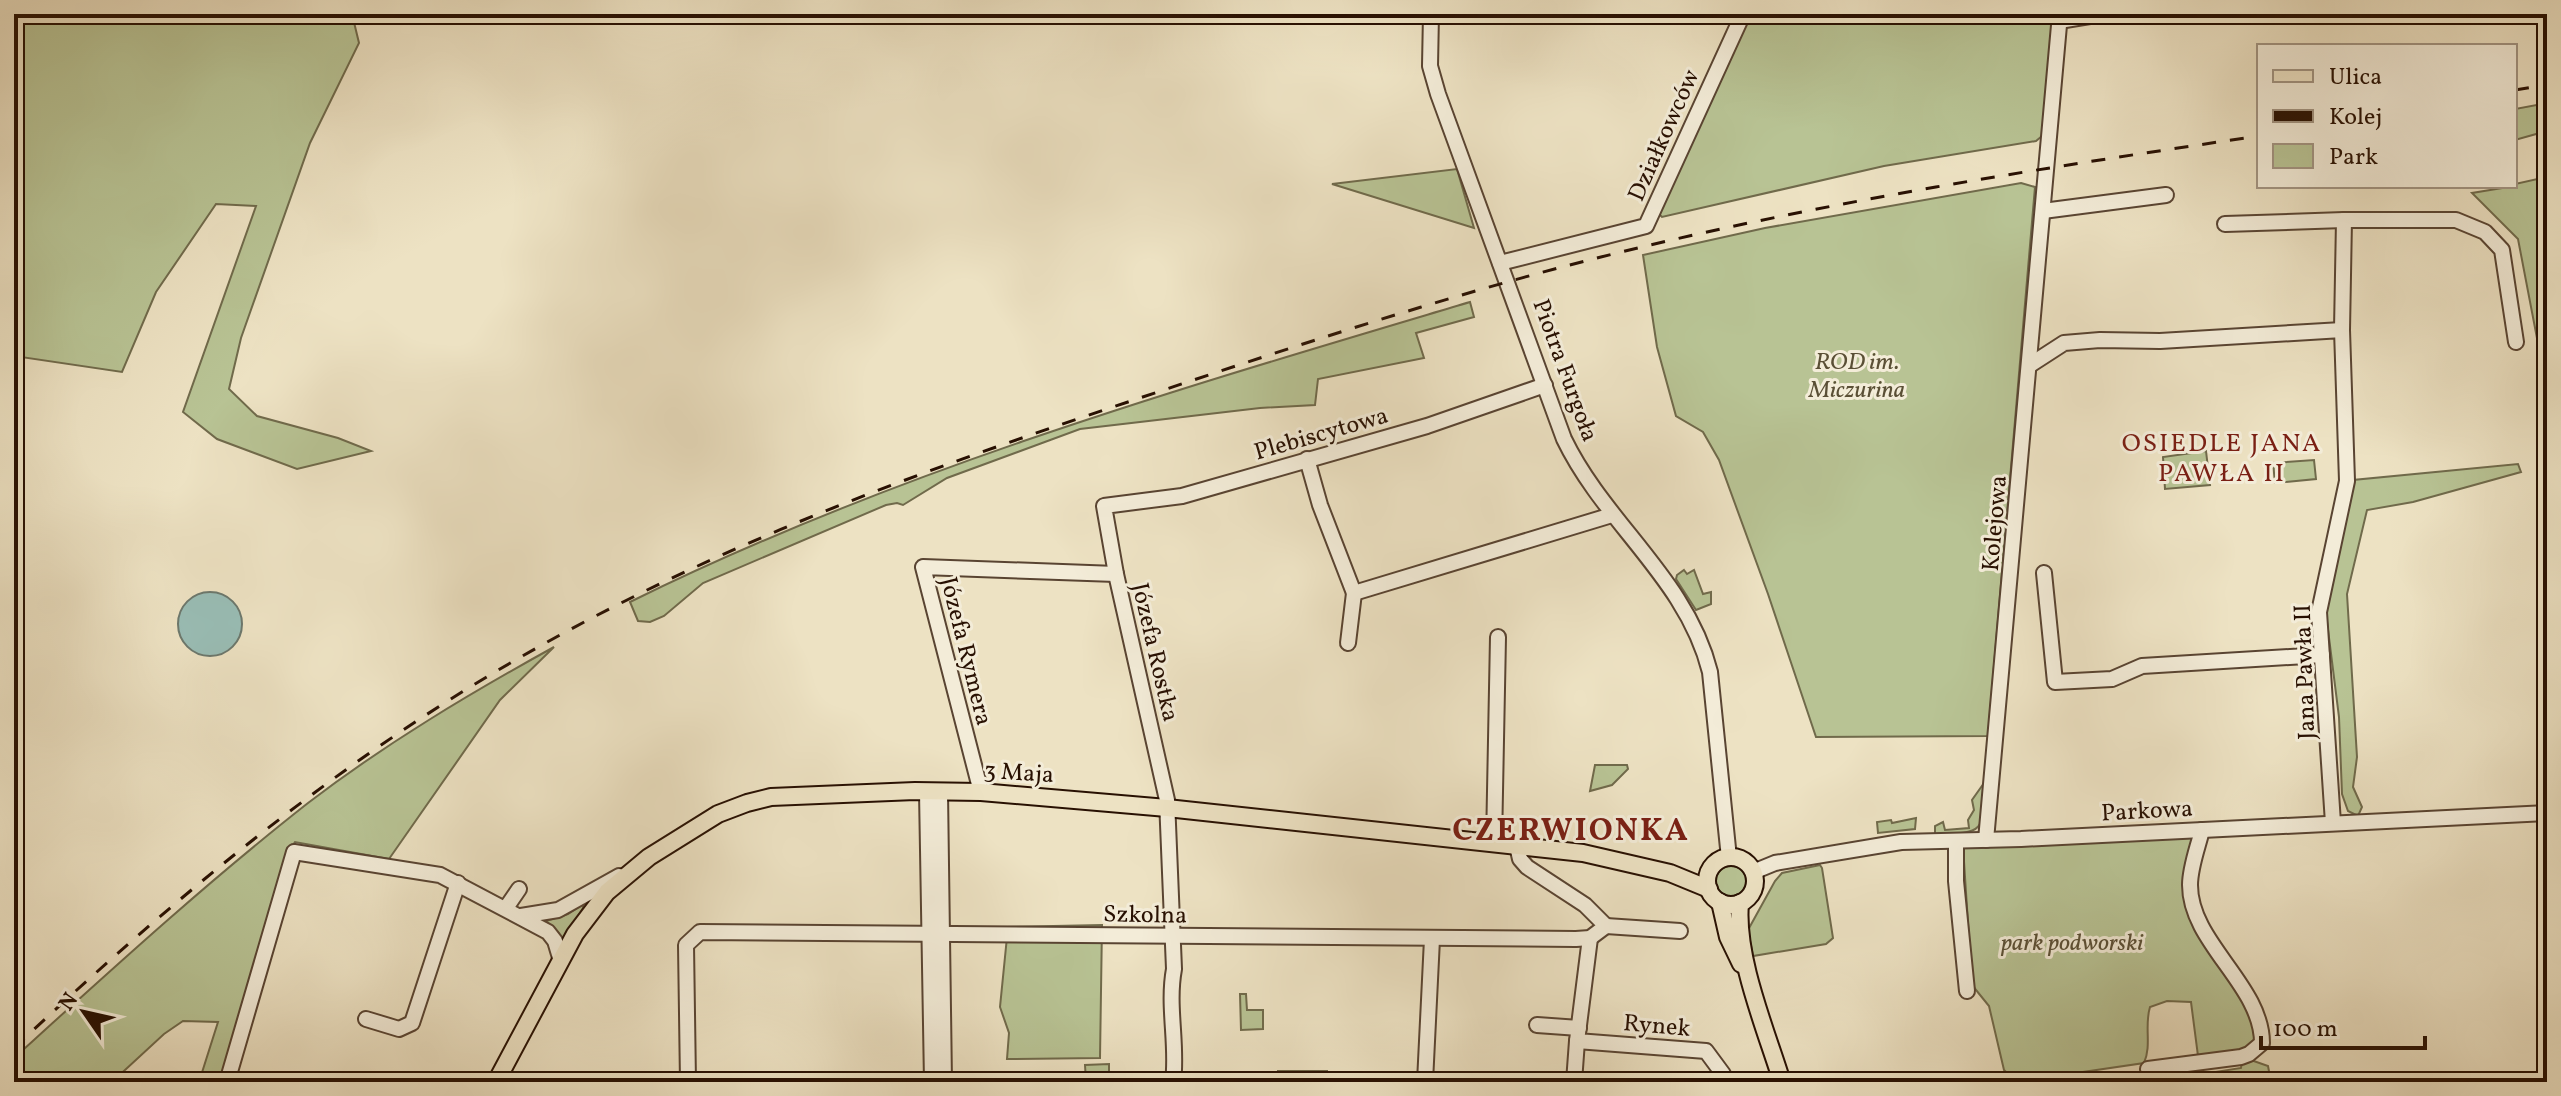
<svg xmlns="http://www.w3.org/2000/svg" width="2561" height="1096" font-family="Vollkorn,serif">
<rect width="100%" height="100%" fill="#ede2c3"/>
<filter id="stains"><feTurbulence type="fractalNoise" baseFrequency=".0025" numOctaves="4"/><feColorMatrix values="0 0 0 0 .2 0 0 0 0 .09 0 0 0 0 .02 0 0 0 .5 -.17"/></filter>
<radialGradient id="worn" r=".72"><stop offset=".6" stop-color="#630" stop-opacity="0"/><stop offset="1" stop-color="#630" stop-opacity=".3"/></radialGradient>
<g fill="#b8c394" stroke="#706a4b" stroke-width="2">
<path d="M 14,14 L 352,14 L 359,43 L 310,143 L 241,338 L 229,389 L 257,416 L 338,438 L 371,451 L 297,469 L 217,439 L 183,412 L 256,206 L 216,204 L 156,292 L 122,372 L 14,356 Z"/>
<path d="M 1750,14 L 2053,14 L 2042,136 L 2036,141 L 1884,166 L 1662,217 L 1659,214 Z"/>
<path d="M 2547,103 L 2547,131 L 2515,140 L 2515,109 Z"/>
<path d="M 1457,169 L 1474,228 L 1332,184 Z"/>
<path d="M 2547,177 L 2547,353 L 2540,354 L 2518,239 L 2472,193 L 2515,186 L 2515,184 Z"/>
<path d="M 2021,183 L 2035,187 L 1988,736 L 1816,737 L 1768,594 L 1719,460 L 1703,432 L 1676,416 L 1657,347 L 1643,255 L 1765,228 Z"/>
<path d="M 1470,302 L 1474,317 L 1416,333 L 1424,358 L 1318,379 L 1315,405 L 1260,408 L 1080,429 L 947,478 L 903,505 L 897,503 L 886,505 L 703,583 L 664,616 L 650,622 L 638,621 L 630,602 C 897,470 1185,387 1470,302 Z"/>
<path d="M 2206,451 L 2210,485 L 2165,489 L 2163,457 Z"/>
<path d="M 2314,460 L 2316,479 L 2275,483 L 2273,463 Z"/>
<path d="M 2518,464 L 2521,472 L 2413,502 L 2367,510 L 2347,594 L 2357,757 L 2353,787 L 2362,807 L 2358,816 L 2348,811 L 2342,794 L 2339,717 L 2326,614 L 2353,480 Z"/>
<path d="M 1684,570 L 1687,574 L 1694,570 L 1703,594 L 1711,592 L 1711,604 L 1696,610 L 1676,579 L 1677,575 Z"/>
<path d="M 554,647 L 500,700 L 389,859 L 295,842 L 286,855 L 222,1082 L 199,1082 L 218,1022 L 183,1021 L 164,1034 L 112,1082 L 14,1082 L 14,1058 C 110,971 206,883 308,803 C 385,744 469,694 554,647 Z"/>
<path d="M 1595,765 L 1627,765 L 1628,769 L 1612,785 L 1590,791 Z"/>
<path d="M 1984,783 C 1985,831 1984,834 1935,834 L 1935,826 L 1943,822 L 1945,830 L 1969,828 L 1968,820 L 1974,810 L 1972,800 Z"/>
<path d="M 1916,818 L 1915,829 L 1878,833 L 1877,822 L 1891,820 L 1892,823 Z"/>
<path d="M 2192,835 L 2197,844 L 2197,909 L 2254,994 L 2258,1046 L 2238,1056 L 2198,1056 L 2191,1002 L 2167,1001 L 2150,1007 C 2144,1026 2152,1045 2144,1063 L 2035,1079 L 2013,1079 L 2004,1070 L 1989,1006 L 1972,985 L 1963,846 Z"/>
<path d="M 1820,865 L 1822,868 L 1833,938 L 1826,944 L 1753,956 L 1748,930 L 1775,881 L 1782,873 Z"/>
<circle cx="1731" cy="881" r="15"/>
<path d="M 583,904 L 583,908 L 563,942 L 558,932 L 546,921 L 568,914 Z"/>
<path d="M 1102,925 L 1100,1058 L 1007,1059 L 1009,1033 L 1000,1007 L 1008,927 Z"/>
<path d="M 1240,994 L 1246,994 L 1247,1010 L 1263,1010 L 1263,1029 L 1241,1030 Z"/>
<path d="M 2248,1059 L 2268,1066 L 2271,1082 L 2029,1082 L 2141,1076 L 2153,1082 L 2241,1068 L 2242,1061 Z"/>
<path d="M 1109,1064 L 1109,1074 L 1119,1074 L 1119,1082 L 1086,1082 L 1085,1065 Z"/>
<rect x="1278" y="1071" width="49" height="11"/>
</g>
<circle fill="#99bdb5" stroke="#6c786d" stroke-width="2" cx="210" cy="624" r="32"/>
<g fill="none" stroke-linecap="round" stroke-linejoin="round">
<defs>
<g id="minor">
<path d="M 1431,14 L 1430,66 L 1438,94 L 1564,439 C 1605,524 1687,579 1710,672 L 1729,858"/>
<path d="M 2059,21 L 2102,14"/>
<path d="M 2043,211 L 2166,195"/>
<path d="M 2225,224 L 2344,220"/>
<path d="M 1500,263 L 1646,226 L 1743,14"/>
<path d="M 2342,330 L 2344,220 L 2456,220 L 2485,232 L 2502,250 L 2516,342"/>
<path d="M 2030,365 L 2064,343 L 2100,340 L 2160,341 L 2342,330 L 2347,481 L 2319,612 L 2333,823"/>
<path d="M 1307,459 L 1320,505 L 1354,593 L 1612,515"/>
<path d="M 2044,573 L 2055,682 L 2112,679 L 2142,666 L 2322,655"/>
<path d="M 1348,643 L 1354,593"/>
<path d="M 927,792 L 932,1082"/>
<path d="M 940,792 L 944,1082"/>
<path d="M 981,792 L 923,567 L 1116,574"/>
<path d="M 1986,840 L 2060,14"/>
<path d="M 1956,841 L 1956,881 L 1967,991"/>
<path d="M 1494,843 L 1498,637"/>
<path d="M 1753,872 L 1775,863 L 1901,842 L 2021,839 L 2547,813"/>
<path d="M 506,908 L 519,889"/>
<path d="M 521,916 L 558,910 L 619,876"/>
<path d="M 1606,926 L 1680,931"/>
<path d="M 1590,938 L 1577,1041 L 1706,1051 L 1723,1074"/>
<path d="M 366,1019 L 399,1029 L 412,1023 L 458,883"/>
<path d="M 1537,1025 L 1579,1028"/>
<path d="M 2148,1069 L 2241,1057 L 2249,1054 L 2262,1043 C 2262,985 2190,943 2190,885 C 2190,867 2198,847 2202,830"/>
<path d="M 227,1082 L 294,852 L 440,875 L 548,932 L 555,941 L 561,961"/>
<path d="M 688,1082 L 686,945 L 700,932 L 1576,939 L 1590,938 L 1606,926 L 1585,905 L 1527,867 L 1520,859 L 1517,846"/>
<path d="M 1173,1082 C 1178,1045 1167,1007 1174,969 L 1167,800 L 1116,574 L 1104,506 L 1182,496 L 1427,426 L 1545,385"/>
<path d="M 1425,1082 L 1432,939"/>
<path d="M 1574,1082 L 1577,1041"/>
</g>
<g id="major">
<circle cx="1731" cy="881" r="24"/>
<path d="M 1720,902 L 1728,937 L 1741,964"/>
<path d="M 1740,903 C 1735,957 1766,1030 1782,1082"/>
<path d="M 496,1082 L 575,934 L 607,892 L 649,857 L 718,814 L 747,803 L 771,797 L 915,791 L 981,792 L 1167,808 L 1583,853 L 1670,873 L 1709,889"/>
</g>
</defs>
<use href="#minor" stroke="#594432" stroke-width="18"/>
<use href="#major" stroke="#281002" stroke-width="20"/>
<use href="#minor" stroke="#f3ecd8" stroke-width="14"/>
<use href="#major" stroke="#ede2c3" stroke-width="16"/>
<g stroke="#281002" stroke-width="3" stroke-dasharray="14 14" stroke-linecap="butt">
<path d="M 2515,90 L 2547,85"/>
<path d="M 14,1048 C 159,912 310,784 480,681 C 678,561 886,483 1104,410 C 1265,356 1425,302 1589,260 C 1809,204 2035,169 2259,136"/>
</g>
</g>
<g text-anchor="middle" stroke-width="6" stroke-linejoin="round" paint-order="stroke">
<g font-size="24" fill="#281002" stroke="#f3ecd8">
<text transform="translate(1663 135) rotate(-66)" y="8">Działkowców</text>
<text transform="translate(1566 370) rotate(70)" y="8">Piotra Furgoła</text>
<text transform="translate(1321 433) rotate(-16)" y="8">Plebiscytowa</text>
<text transform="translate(1994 523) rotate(-85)" y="8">Kolejowa</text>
<text transform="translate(967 651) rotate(76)" y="8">Józefa Rymera</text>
<text transform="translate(1156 652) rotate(77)" y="8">Józefa Rostka</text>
<text transform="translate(2304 672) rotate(-92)" y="8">Jana Pawła II</text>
<text transform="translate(1019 772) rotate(4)" y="8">3 Maja</text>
<text transform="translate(2147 810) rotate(-3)" y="8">Parkowa</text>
<text transform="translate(1145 914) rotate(1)" y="8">Szkolna</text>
<text transform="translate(1657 1025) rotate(5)" y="8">Rynek</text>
</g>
<g font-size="24" font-style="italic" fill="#5a4f35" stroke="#f3ecd8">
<text x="1857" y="369">ROD im.<tspan x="1857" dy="28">Miczurina</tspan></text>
<text x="2072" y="950">park podworski</text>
</g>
<g font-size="26" letter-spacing="2" fill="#7a1f14" stroke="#f3ecd8">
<text x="2222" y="451">OSIEDLE JANA<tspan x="2222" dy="30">PAWŁA II</tspan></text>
</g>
<g font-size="32" font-weight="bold" letter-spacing="2" fill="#7a1f14" stroke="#f3ecd8">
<text x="1571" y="840">CZERWIONKA</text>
</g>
</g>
<rect width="2561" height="1096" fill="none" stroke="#ede2c3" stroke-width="48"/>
<rect x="16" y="16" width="2529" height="1064" fill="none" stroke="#281002" stroke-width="4"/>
<rect x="24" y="24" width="2513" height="1048" fill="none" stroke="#281002" stroke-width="2"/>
<rect x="2257" y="44" width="260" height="144" fill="#f3ecd8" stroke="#a29482" stroke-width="2"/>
<rect x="2273" y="70" width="40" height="12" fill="#ede2c3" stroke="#a29482" stroke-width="2"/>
<text x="2329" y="84" font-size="24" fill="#281002">Ulica</text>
<rect x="2273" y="110" width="40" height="12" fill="#281002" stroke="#a29482" stroke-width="2"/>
<text x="2329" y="124" font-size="24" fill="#281002">Kolej</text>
<rect x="2273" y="144" width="40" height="24" fill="#b8c394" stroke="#a29482" stroke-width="2"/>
<text x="2329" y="164" font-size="24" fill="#281002">Park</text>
<g transform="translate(84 1012) rotate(304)" stroke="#f3ecd8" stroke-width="6" paint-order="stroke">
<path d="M0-6L14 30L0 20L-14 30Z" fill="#281002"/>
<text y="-12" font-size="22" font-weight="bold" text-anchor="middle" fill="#281002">N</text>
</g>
<path d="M2261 1036v12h164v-12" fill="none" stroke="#281002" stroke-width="4"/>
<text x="2273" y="1036" font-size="24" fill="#281002" stroke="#f3ecd8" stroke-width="6" paint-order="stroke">100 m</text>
<rect width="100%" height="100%" filter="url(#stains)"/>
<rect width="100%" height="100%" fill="url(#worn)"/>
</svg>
